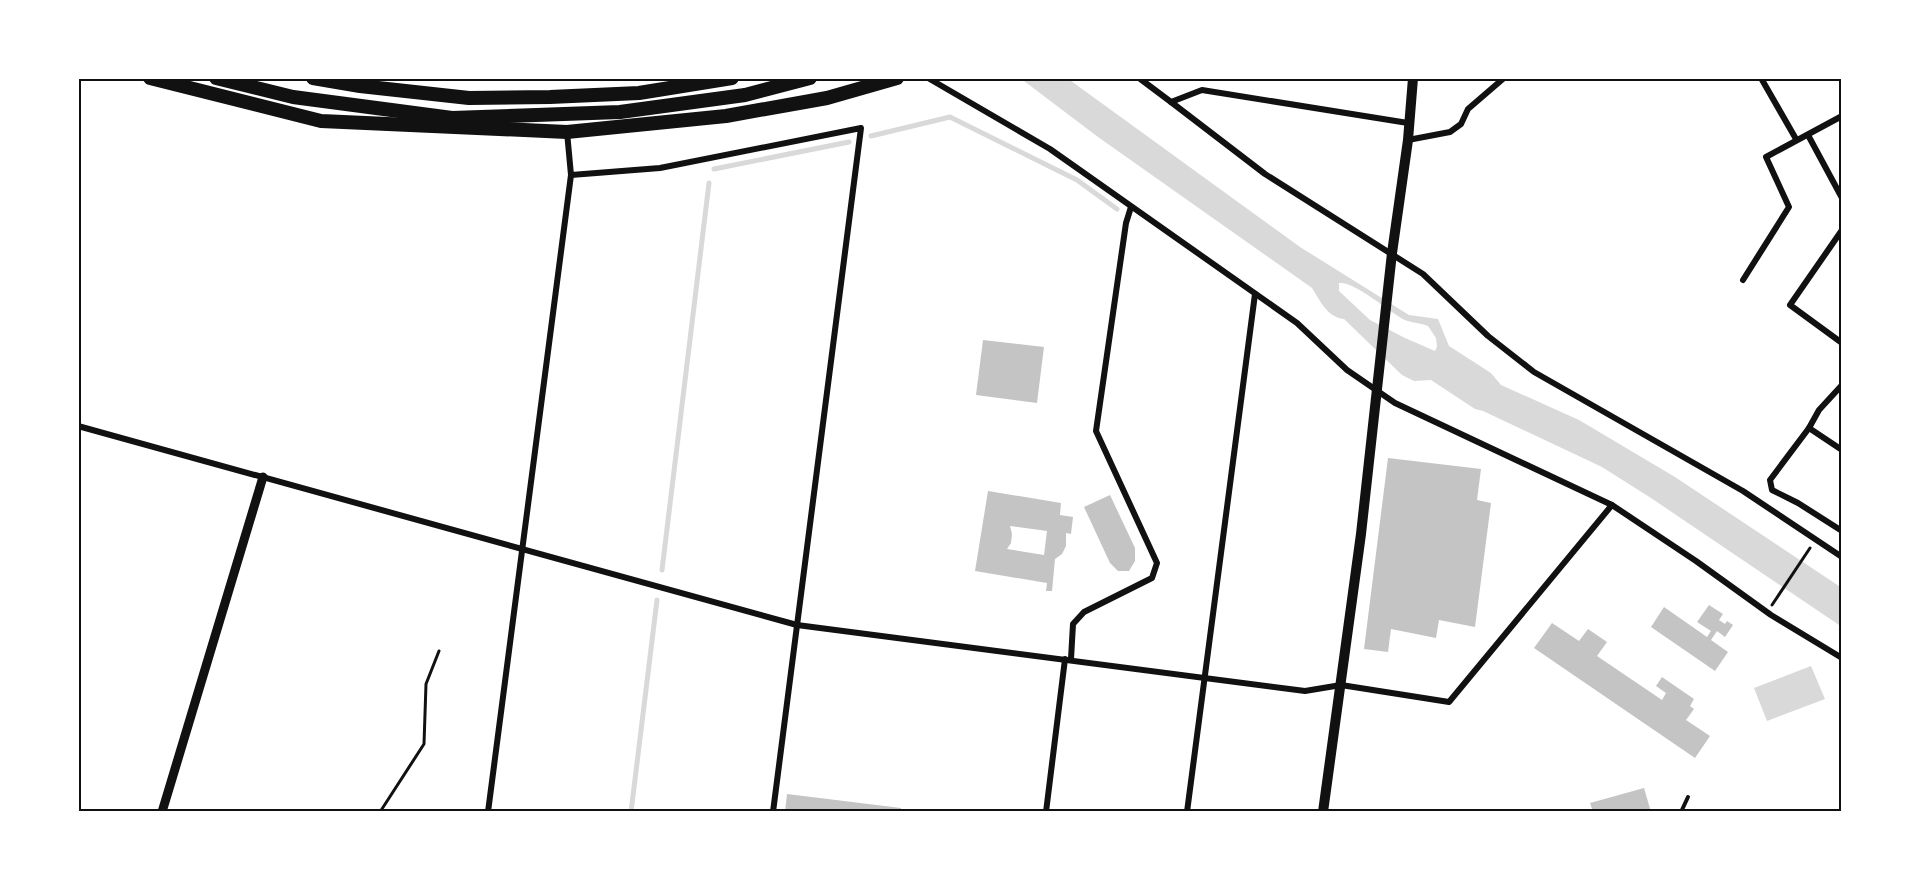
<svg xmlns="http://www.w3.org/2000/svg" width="1920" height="890" font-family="'Public Sans',sans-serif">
<rect width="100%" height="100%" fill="#fff"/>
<g fill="#d9d9d9" fill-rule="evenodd">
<path d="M 1020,78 L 1067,78 L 1300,247 L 1409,315 L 1438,319 L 1449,346 L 1491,373 L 1501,385 L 1579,420 L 1675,477 L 1842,588 L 1842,627 L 1651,498 L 1602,467 L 1483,411 L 1475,409 L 1431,380 L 1414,381 L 1402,375 L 1344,319 C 1327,317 1321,302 1312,288 L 1098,137 ZM 1339,283 C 1355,281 1389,312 1405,320 C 1412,323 1421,323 1428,326 L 1436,338 L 1437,347 L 1435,351 L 1405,338 L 1370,320 L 1339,291 Z"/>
<path d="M 1811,666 L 1825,699 L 1767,721 L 1754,688 Z"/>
</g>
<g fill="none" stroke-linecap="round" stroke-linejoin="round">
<g stroke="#d9d9d9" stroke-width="5">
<path d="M 871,136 L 950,117 L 1077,180 L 1117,209"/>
<path d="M 714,169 L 849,142"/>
<path d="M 662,570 L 709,183"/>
<path d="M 631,812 L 657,600"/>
</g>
</g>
<g fill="#c4c4c4" fill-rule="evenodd">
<path d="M 983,340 L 1044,347 L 1037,403 L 976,395 Z"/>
<path d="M 1388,458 L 1481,469 L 1477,500 L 1491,503 L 1475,627 L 1439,620 L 1436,638 L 1391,629 L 1388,652 L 1364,649 Z"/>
<path d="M 988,491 L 1061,503 L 1060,515 L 1073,517 L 1071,534 L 1066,533 L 1066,546 L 1062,554 L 1055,559 L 1052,591 L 1046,591 L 1047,583 L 975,571 ZM 1010,526 L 1047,531 L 1044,555 L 1007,549 L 1011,543 L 1012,534 Z"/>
<path d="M 1110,495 L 1135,548 L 1135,561 L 1129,571 L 1118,571 L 1110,563 L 1084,507 Z"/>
<path d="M 1709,605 L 1723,614 L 1719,620 L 1725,624 L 1727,621 L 1733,625 L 1725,637 L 1717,631 L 1711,640 L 1728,652 L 1715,671 L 1651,627 L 1664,607 L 1707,637 L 1711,631 L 1697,622 Z"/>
<path d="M 1552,623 L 1579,641 L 1588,629 L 1607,642 L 1597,656 L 1662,700 L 1666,693 L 1656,686 L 1662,677 L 1694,699 L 1690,706 L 1694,709 L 1686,720 L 1710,736 L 1695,758 L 1534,648 Z"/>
<path d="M 1644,788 L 1651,812 L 1593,812 L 1590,803 Z"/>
<path d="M 787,794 L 901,808 L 901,812 L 785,812 Z"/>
</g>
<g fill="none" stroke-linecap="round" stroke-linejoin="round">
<g stroke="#111" stroke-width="3">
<path d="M 1772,605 L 1810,548"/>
<path d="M 380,812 L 424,744 L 426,684 L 439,651"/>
</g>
<path stroke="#111" stroke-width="4" d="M 1681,812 L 1688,797"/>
<g stroke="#111" stroke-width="6">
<path d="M 928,78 L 1050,149 L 1297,323 L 1347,370 L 1395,403 L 1612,505 L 1696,561 L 1771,615 L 1842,658"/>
<path d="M 1139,78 L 1171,102 L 1202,90 L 1408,123"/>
<path d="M 1761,78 L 1796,139"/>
<path d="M 1171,102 L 1265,174 L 1423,274 L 1488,336 L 1534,372 L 1743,491 L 1842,557"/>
<path d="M 1808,135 L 1842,198"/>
<path d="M 1408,140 L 1450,132 L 1461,124 L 1468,109 L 1504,78"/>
<path d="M 571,175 L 660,168 L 861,128 L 773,812"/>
<path d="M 1842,230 L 1790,305 L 1842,343"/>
<path d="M 1743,280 L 1789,207 L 1766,157 L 1842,116"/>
<path d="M 1842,385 L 1819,410 L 1809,428 L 1770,480 L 1772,490 L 1798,503 L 1842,531"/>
<path d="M 78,426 L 797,625 L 1305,691 L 1341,685 L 1449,702 L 1612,505"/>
<path d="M 1809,428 L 1842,450"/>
<path d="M 1071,659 L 1073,624 L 1084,612 L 1152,578 L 1157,563 L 1096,431 L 1126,223 L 1131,207"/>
<path d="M 488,812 L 571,175 L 567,132"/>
<path d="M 1046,812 L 1065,659"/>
<path d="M 1187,812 L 1255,294"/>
</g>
<path stroke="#111" stroke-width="9" d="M 162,812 L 263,477"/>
<path stroke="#111" stroke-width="10" d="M 1323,812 L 1361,534 L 1392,253 L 1408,140 L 1413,78"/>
<g stroke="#111" stroke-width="14">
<path d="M 150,78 L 321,121 L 567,132 L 726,116 L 827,98 L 897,78"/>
<path d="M 216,78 L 293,97 L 452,118 L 620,112 L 745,95 L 810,78"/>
<path d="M 313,78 L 360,86 L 469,98 L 550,97 L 639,93 L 732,78"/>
</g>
</g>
<rect width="1920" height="890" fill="none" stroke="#ffffff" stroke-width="159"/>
<rect x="80" y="80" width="1760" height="730" fill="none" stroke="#111" stroke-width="2"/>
</svg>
